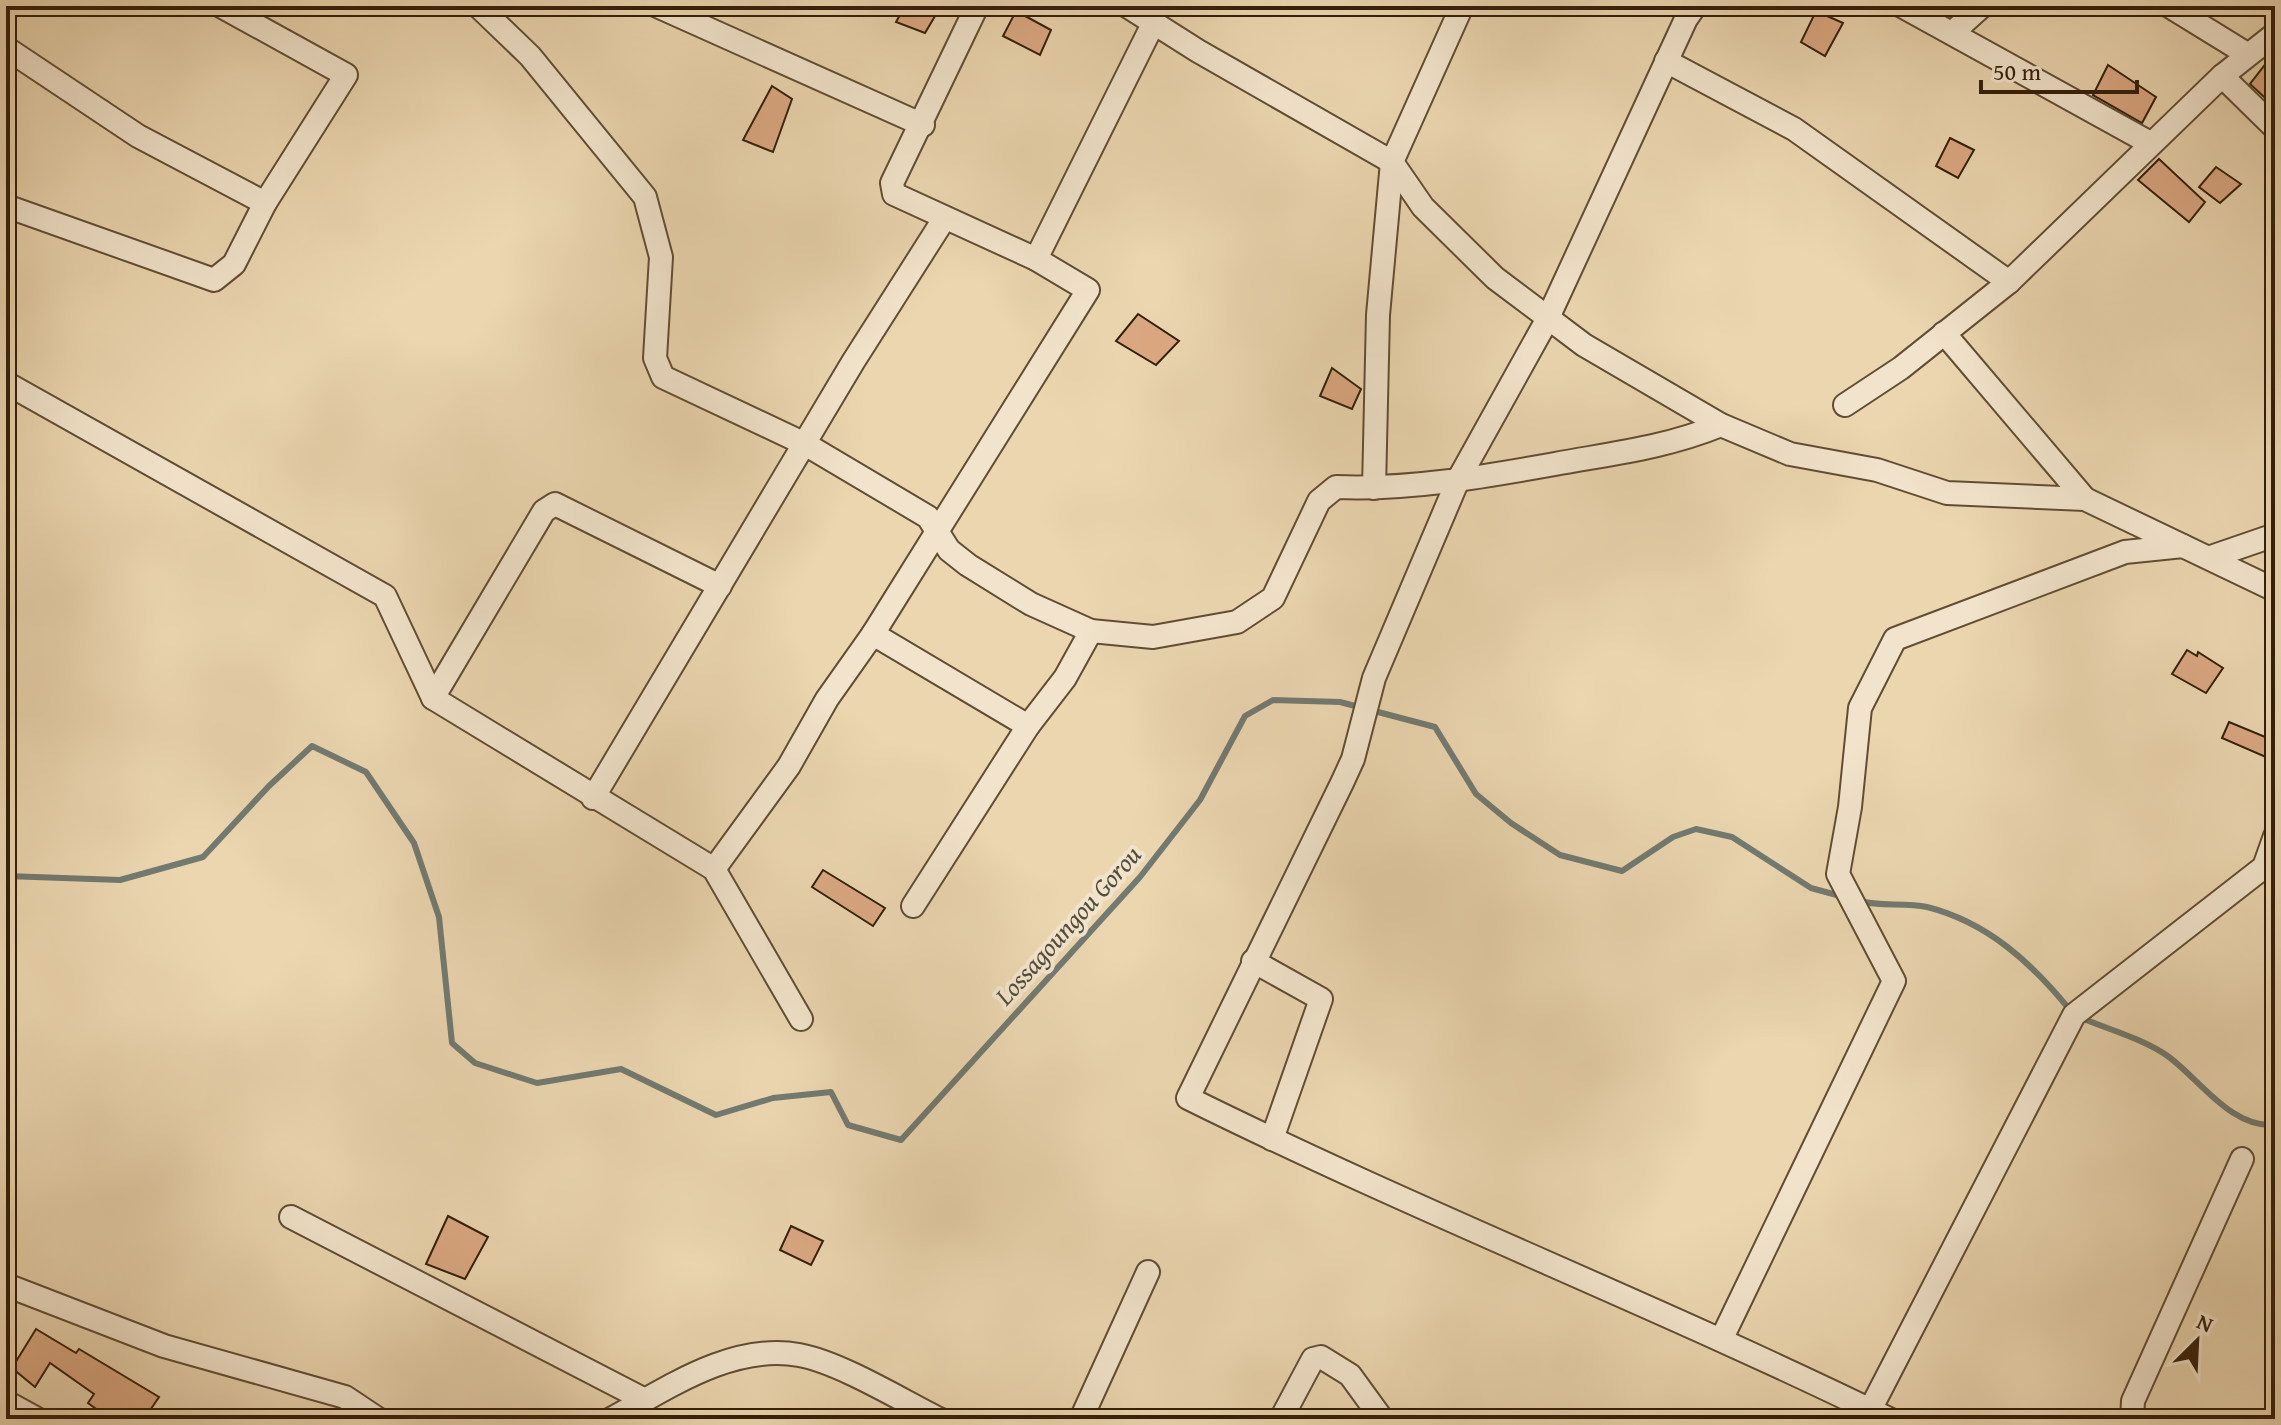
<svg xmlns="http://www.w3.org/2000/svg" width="2281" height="1425" font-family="'Gentium Book Plus',serif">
<rect width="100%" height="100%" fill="#ebd6b0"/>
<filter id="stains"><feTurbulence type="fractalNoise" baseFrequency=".0025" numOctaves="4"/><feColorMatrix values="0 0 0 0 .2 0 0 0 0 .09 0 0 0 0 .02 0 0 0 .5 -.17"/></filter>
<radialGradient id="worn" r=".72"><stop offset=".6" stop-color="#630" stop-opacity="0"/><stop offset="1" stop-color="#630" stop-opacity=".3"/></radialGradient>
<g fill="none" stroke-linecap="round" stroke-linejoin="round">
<g stroke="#727a71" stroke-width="6">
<path d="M 6,876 L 120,880 L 203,857 L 269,786 L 312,746 L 366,772 L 414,843 L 439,917 L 452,1043 L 475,1063 L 537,1083 L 621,1069 L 716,1115 L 773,1098 L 831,1092 L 848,1125 L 901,1140 L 1140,877 L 1200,800 L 1245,716 L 1273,700 L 1340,702 L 1435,727 L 1476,794 L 1511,823 L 1560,855 L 1622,871 L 1673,837 L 1696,829 L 1732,837 L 1811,888 L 1844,897"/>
<path d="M 1859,901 C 1881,907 1905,902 1927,907 C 1987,922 2032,963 2070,1010"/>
<path d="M 2079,1017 C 2107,1029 2144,1039 2169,1057 C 2201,1081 2231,1128 2275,1125"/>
</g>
</g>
<g fill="#dba882" stroke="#331f0a" stroke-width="2">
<path d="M 905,6 L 941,6 L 925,33 L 896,22 Z"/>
<path d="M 1016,11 L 1051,30 L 1040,55 L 1003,36 Z"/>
<path d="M 1816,11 L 1843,23 L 1825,56 L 1801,42 Z"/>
<path d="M 2108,65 L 2156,97 L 2142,123 L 2093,95 Z"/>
<path d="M 2264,66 L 2275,74 L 2275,107 L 2250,84 Z"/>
<path d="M 772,86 L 792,99 L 773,152 L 743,140 Z"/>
<path d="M 1950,138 L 1974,150 L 1958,178 L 1936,166 Z"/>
<path d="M 2159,159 L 2205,202 L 2189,222 L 2138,180 Z"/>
<path d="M 2216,167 L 2241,184 L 2220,203 L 2199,187 Z"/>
<path d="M 1138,314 L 1179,341 L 1156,365 L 1116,341 Z"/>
<path d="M 1332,368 L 1361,389 L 1352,409 L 1320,396 Z"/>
<path d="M 2187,650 L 2197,656 L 2198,652 L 2223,668 L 2206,693 L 2172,674 Z"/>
<path d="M 2229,722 L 2275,741 L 2268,758 L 2222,738 Z"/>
<path d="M 823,870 L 885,908 L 873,926 L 812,887 Z"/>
<path d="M 448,1216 L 488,1237 L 465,1279 L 426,1264 Z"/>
<path d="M 791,1226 L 823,1241 L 811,1265 L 780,1250 Z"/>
<path d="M 36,1329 L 76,1353 L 79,1349 L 159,1397 L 144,1419 L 110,1419 L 88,1403 L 94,1394 L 50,1363 L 35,1387 L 12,1368 Z"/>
</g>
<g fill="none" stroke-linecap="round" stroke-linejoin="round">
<defs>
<g id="minor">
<path d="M 478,6 L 530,56 L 645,197 L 661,257 L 655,358 L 663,377 L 805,444 L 928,517 L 949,550 L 968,565 L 1031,604 L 1091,631 L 1153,637 L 1237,622 L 1273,598 L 1319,501 L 1336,487 C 1409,490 1482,477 1555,464 C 1615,453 1664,448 1721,425"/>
<path d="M 657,6 L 923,125"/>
<path d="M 1127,6 L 1198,51 L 1392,162 L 1423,207 L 1495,278 L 1584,345 L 1721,425 L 1790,454 L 1877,470 L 1947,493 L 2085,499 L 2275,590"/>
<path d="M 1695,6 L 1686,19 L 1547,320 L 1458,480 L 1374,678 L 1353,759 L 1342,783 L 1188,1098 C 1418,1212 1658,1306 1889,1419"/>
<path d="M 1902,6 L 2150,143"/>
<path d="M 2169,6 L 2247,54"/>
<path d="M 1952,33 L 1982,6"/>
<path d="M 6,48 L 138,136 L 265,203 L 346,75 L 221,6"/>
<path d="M 1666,61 L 1794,129 L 2009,282"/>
<path d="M 2222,76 L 2275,128"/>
<path d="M 6,206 L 214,280 L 234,264 L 265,203"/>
<path d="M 1036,259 L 1154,22"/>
<path d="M 1944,333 L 2085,499"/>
<path d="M 6,383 L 385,596 L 433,698 L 714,869 L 801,1019"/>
<path d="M 1845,405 L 1901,368 L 2009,282 L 2222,76 L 2275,34"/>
<path d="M 1374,488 L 1378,315 L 1392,162 L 1462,6"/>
<path d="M 2211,557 L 2275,535"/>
<path d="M 873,634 L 1028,726"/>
<path d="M 433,698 L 544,511 L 555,504 L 720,586"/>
<path d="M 593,798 L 853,362 L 944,219"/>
<path d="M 714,869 L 789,766 L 827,699 L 873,634 L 1088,290 L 1036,259 L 894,194 L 892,183 L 977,6"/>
<path d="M 913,906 L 1028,726 L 1065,678 L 1091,631"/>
<path d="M 1253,961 L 1321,999 L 1272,1139"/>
<path d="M 291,1217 L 645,1400"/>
<path d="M 6,1285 L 164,1346 L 345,1397 L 378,1419"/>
<path d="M 1722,1338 L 1894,981 L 1838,874 L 1850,807 L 1860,708 L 1895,639 L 2125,552 L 2183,546"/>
<path d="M 6,1402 L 37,1419"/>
<path d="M 1870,1410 L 2074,1015 L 2264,867 L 2275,836"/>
<path d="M 611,1419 C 668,1388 732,1343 799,1355 C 839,1362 901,1400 939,1419"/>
<path d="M 1081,1419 L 1148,1272"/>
<path d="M 1281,1419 L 1313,1359 L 1321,1357 L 1350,1375 L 1382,1419"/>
<path d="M 2132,1419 L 2133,1401 L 2242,1159"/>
</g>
</defs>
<use href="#minor" stroke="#614d34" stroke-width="26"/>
<use href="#minor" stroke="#f2e4cc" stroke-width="22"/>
</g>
<g text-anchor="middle" stroke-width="8" stroke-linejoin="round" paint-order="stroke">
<g font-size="26" font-style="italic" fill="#524d3d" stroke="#f2e4cc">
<text transform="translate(1068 925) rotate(-48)" y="9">Lossagoungou Gorou</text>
</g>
</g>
<rect width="2281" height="1425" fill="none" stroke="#ebd6b0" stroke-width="32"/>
<rect x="8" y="8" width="2265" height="1409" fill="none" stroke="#331f0a" stroke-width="4"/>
<rect x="16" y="16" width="2249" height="1393" fill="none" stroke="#331f0a" stroke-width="2"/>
<g transform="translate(2197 1341) rotate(24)" stroke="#f2e4cc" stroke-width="6" paint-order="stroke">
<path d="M0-6L14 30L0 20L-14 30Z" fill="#331f0a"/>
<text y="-12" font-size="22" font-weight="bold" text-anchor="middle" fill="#331f0a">N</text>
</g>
<path d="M1981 80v12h156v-12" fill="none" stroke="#331f0a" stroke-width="4"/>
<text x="1993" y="80" font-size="24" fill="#331f0a" stroke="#f2e4cc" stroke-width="6" paint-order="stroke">50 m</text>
<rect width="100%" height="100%" filter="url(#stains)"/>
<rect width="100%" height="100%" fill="url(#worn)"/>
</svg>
